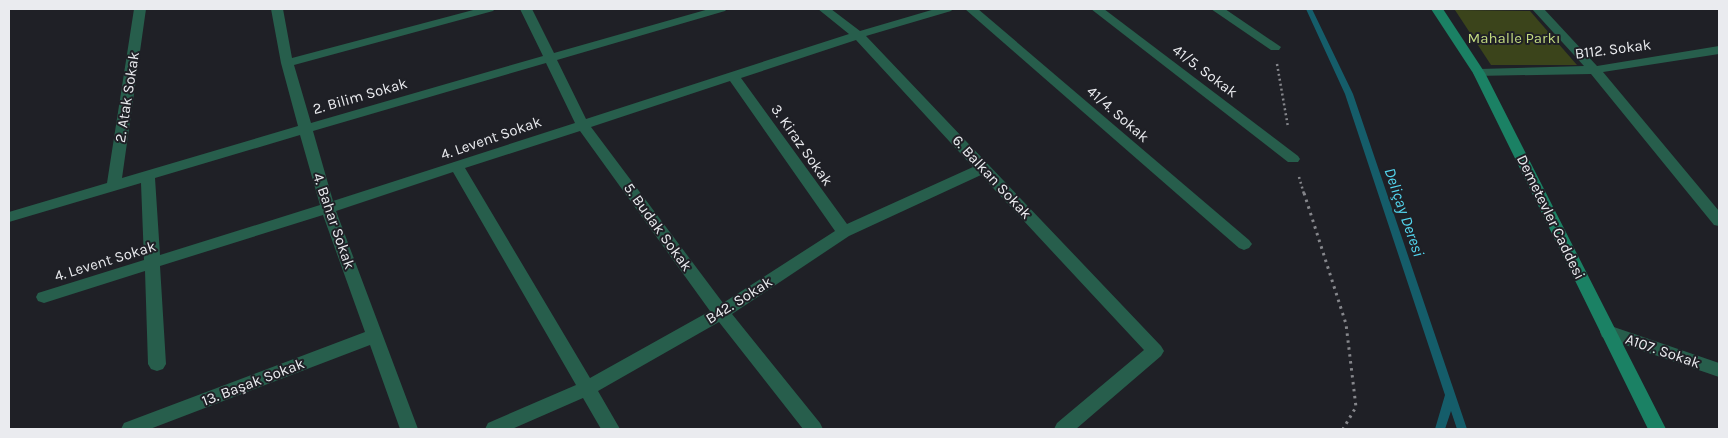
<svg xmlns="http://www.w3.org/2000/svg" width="1728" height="438" font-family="Karla,sans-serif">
<rect width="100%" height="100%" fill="#1f2026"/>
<path fill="#3b441b" d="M 1455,10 L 1530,11 L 1577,65 L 1491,65 Z"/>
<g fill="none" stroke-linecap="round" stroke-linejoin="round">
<path fill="#155d6a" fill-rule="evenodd" d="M 1306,9 L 1312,9 L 1353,94 L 1467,429 L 1457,429 L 1451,411 L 1445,429 L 1435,429 L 1445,395 L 1345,94 Z"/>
<g stroke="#86878c" stroke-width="2.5" stroke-dasharray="2 3" stroke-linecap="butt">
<path d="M 1277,64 L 1288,127"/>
<path d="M 1299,177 L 1304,194"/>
</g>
<path stroke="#86878c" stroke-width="3" stroke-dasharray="2.5 4.5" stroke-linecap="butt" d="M 1304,193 L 1346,324 L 1356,407 L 1343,429"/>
<g fill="#275e4c" fill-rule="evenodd">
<path d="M 134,9 L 146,9 L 122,178 L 298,126 L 281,63 L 271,9 L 283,9 L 292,58 L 477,9 L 495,9 L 493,11 L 294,65 L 311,123 L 543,56 L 520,9 L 532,9 L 554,53 L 709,9 L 727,9 L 725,11 L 557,60 L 586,119 L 849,34 L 818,9 L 831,9 L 860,31 L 935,9 L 953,9 L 951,11 L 866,36 L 1161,346 L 1164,351 L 1161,356 L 1076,429 L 1054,429 L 1057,423 L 1144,350 L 981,175 L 849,236 L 732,314 L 820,423 L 823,429 L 803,429 L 719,322 L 598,391 L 620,429 L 601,429 L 583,398 L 512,429 L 485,429 L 488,423 L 576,385 L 453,172 L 336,211 L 418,429 L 400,429 L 370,345 L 150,429 L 121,429 L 124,423 L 365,332 L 323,215 L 160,266 L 166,364 L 163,369 L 157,371 L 151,369 L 148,364 L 145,271 L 44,303 L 38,301 L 36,297 L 38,293 L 144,260 L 141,183 L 9,222 L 9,212 L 107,183 ZM 856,40 L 973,167 L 847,224 L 741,78 ZM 546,63 L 575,123 L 333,201 L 313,131 ZM 730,81 L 835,231 L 723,303 L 591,127 ZM 580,131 L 710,311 L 590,378 L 465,168 ZM 300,135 L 320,205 L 160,255 L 155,178 Z"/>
<path d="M 965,9 L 978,9 L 1249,240 L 1252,244 L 1249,248 L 1244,250 L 1239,248 Z"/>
<path d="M 1091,9 L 1104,9 L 1298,156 L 1300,159 L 1298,162 L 1288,162 Z"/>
<path d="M 1211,9 L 1225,9 L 1281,47 L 1279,50 L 1271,50 Z"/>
<path d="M 1532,9 L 1544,9 L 1597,66 L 1719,46 L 1719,54 L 1603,72 L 1719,211 L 1719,226 L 1714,225 L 1591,74 L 1475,76 L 1473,73 L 1479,69 L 1584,66 Z"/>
<path d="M 1608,325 L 1719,363 L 1719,377 L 1602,337 L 1600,332 L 1602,327 Z"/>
</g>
<path fill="#1b8164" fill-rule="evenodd" d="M 1431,9 L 1443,9 L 1485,73 L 1666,429 L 1648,429 L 1473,73 Z"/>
</g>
<g text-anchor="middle" stroke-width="4" stroke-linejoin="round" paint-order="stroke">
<g font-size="15" fill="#c3da80" stroke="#1f2026">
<text x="1514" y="43">Mahalle Parkı</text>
</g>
<g font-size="15" fill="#eaebef" stroke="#1f2026">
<text transform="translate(1613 49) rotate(-7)" y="5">B112. Sokak</text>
<text transform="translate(1205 71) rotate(37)" y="5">41/5. Sokak</text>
<text transform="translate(360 96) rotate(-16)" y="5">2. Bilim Sokak</text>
<text transform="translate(127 97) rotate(-81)" y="5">2. Atak Sokak</text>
<text transform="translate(1118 114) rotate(41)" y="5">41/4. Sokak</text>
<text transform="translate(491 138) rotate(-19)" y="5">4. Levent Sokak</text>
<text transform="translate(802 145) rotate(55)" y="5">3. Kiraz Sokak</text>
<text transform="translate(992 177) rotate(47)" y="5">6. Balkan Sokak</text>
<text transform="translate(1551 217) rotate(64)" y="5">Demetevler Caddesi</text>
<text transform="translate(334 221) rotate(71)" y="5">4. Bahar Sokak</text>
<text transform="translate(658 227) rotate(54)" y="5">5. Budak Sokak</text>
<text transform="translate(105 261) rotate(-17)" y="5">4. Levent Sokak</text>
<text transform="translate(739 300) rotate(-32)" y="5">B42. Sokak</text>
<text transform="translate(1663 351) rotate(19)" y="5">A107. Sokak</text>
<text transform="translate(253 382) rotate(-21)" y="5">13. Başak Sokak</text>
</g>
<g font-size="16" font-style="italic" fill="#53d5ee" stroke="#1f2026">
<text transform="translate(1405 212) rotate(71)" y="6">Deliçay Deresi</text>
</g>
</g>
<rect width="1728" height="438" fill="none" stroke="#eaebef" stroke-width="20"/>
</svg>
